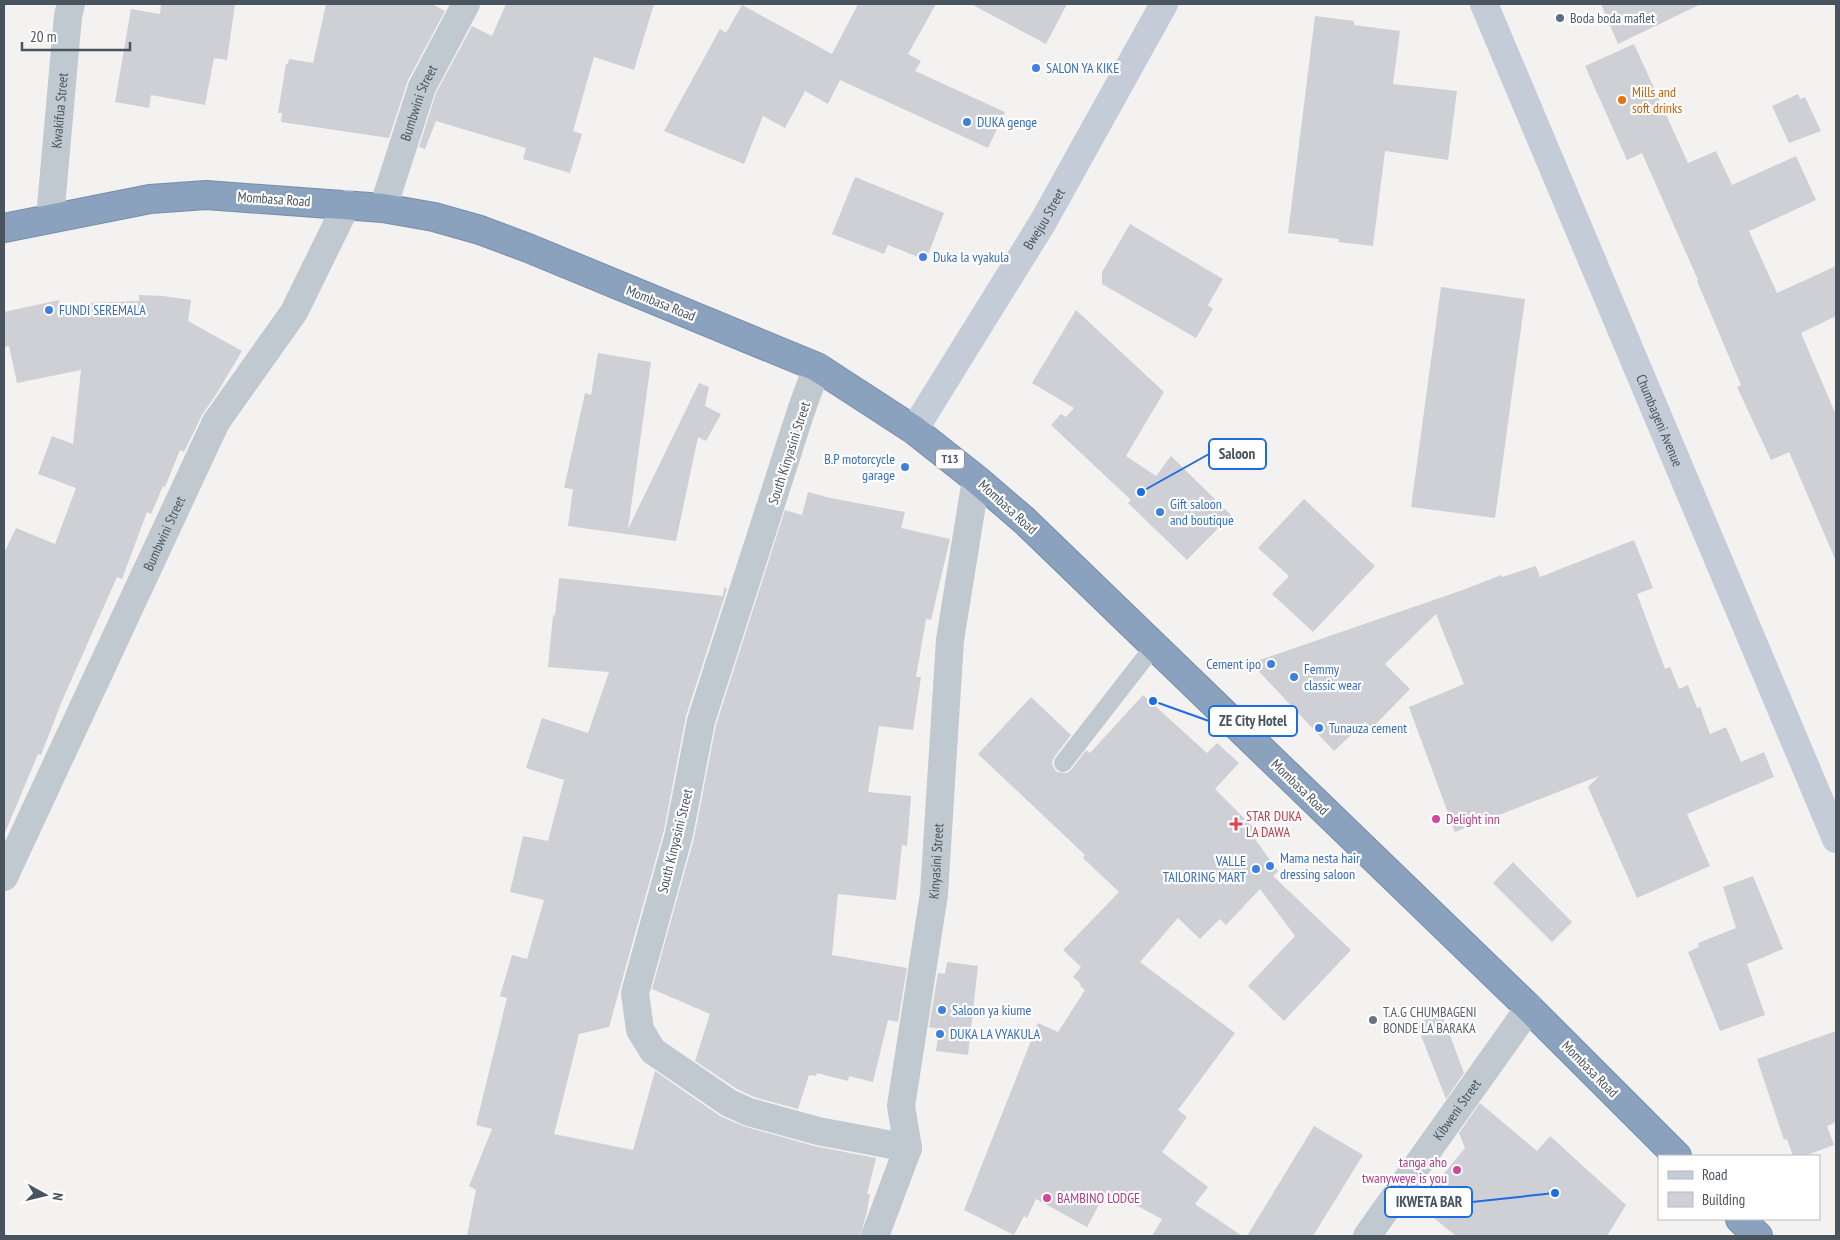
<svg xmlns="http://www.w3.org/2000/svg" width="1840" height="1240" font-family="'PT Sans Narrow',sans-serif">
<rect width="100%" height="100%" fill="#f4f1f1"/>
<g fill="#ced0d6">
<path d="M 161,4 L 235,4 L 227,60 L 214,58 L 205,105 L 151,95 L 149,108 L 115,102 L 131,9 L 160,14 Z"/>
<path d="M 326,4 L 432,4 L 445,11 L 408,80 L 389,138 L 281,122 L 282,113 L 278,113 L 286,64 L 288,64 L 289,59 L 313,63 Z"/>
<path d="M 506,4 L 654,4 L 634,70 L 594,57 L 573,131 L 582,134 L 570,173 L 523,159 L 526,148 L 436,121 L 425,149 L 419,147 L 436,93 L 472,26 L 492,36 Z"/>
<path d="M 858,4 L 936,4 L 908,54 L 921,61 L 915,71 L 1005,112 L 988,148 L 840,80 L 828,104 L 805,91 L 785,128 L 763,116 L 744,164 L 664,131 L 720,29 L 726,33 L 742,5 L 832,54 Z"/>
<path d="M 971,4 L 1067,4 L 1046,44 Z"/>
<path d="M 1601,4 L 1701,4 L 1618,44 Z"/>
<path d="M 1315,16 L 1354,21 L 1354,25 L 1400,31 L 1393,84 L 1457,91 L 1448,160 L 1385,151 L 1373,246 L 1338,242 L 1339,239 L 1288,233 Z"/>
<path d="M 1634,44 L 1688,163 L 1716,151 L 1732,185 L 1796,156 L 1816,200 L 1749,231 L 1777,293 L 1836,266 L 1836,316 L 1801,333 L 1836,415 L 1836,561 L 1789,452 L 1771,460 L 1737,387 L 1741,385 L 1697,281 L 1698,280 L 1642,153 L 1627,160 L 1585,66 Z"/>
<path d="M 1798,94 L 1800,99 L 1805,97 L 1821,131 L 1789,143 L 1772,106 Z"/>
<path d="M 855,177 L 944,213 L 926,260 L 888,245 L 884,254 L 832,234 Z"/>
<path d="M 1130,224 L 1223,279 L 1208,305 L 1213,309 L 1196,338 L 1102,284 L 1102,272 Z"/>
<path d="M 1441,287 L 1525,299 L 1495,518 L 1411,507 Z"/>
<path d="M 139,295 L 163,296 L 191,300 L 188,321 L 242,351 L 217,393 L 202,415 L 184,452 L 180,450 L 165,487 L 163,486 L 151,514 L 147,512 L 122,579 L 117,577 L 62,701 L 41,755 L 38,754 L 4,835 L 4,553 L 16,528 L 55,544 L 76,488 L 38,474 L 52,436 L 73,444 L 81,370 L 17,383 L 9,346 L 4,347 L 4,312 L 59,300 L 60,304 L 139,301 Z"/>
<path d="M 1076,310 L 1164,392 L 1126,456 L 1156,476 L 1171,456 L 1231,515 L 1187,560 L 1128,503 L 1131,500 L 1051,425 L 1061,414 L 1066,417 L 1074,408 L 1032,383 Z"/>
<path d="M 598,353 L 651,362 L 628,529 L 699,383 L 709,387 L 705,406 L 721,414 L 706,441 L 698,437 L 676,541 L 568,526 L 573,489 L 564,488 L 585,393 L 591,395 Z"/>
<path d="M 808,492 L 830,498 L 905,512 L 901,528 L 950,539 L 931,620 L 926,619 L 916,677 L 921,677 L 913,730 L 879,726 L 868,792 L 911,796 L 907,846 L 902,845 L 896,900 L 838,894 L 832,955 L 907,968 L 898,1022 L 888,1020 L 873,1082 L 849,1076 L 848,1081 L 817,1073 L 816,1076 L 809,1075 L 798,1109 L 754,1097 L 737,1089 L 695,1061 L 710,1014 L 652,989 L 694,838 L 716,725 L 785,510 L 802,515 Z"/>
<path d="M 1304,499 L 1375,566 L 1313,632 L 1272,594 L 1289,576 L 1258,548 Z"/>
<path d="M 1634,540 L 1653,588 L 1637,594 L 1665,669 L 1670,667 L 1679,689 L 1688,685 L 1697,708 L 1700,707 L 1710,734 L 1726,727 L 1741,762 L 1764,752 L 1774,777 L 1687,814 L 1710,866 L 1637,898 L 1588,787 L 1599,776 L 1455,832 L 1409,707 L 1464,684 L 1436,614 L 1385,664 L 1410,689 L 1371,729 L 1365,722 L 1334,751 L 1251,663 L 1460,591 L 1501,575 L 1502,577 L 1536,566 L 1540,577 Z"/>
<path d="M 559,578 L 723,596 L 724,587 L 727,589 L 686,716 L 664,830 L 609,1027 L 579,1034 L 554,1134 L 633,1150 L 655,1071 L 720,1116 L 743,1126 L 814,1146 L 876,1158 L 867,1194 L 870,1194 L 867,1212 L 860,1236 L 467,1236 L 476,1190 L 469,1186 L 492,1129 L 476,1125 L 507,998 L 500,996 L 512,955 L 527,959 L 544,900 L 510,892 L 523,836 L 548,841 L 564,780 L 526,768 L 542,718 L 588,733 L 609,672 L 548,667 L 553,615 L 555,616 Z"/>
<path d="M 1143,695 L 1207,753 L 1217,743 L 1239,763 L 1215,789 L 1260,834 L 1255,839 L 1278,871 L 1273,876 L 1351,950 L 1284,1021 L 1248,986 L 1295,936 L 1260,889 L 1226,925 L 1220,919 L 1200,939 L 1178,918 L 1140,962 L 1235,1033 L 1178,1110 L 1187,1117 L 1162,1152 L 1208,1187 L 1195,1204 L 1242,1236 L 1152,1236 L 1162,1219 L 1107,1190 L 1087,1227 L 1036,1199 L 1027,1218 L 1024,1216 L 1014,1235 L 964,1210 L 1038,1023 L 1058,1032 L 1085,990 L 1080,986 L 1081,984 L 1073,977 L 1081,967 L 1063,950 L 1119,892 L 1083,858 L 1085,855 L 978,754 L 1031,697 L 1071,735 L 1055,756 L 1052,762 L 1053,767 L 1057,772 L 1067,773 L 1071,770 L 1086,750 L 1090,753 Z"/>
<path d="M 1513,862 L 1572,922 L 1552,942 L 1493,883 Z"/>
<path d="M 1753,876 L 1783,949 L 1747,964 L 1765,1015 L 1720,1031 L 1688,952 L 1699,947 L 1698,943 L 1736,928 L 1723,887 Z"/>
<path d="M 947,962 L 978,966 L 968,1055 L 936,1051 L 939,1029 L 929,1027 L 938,973 L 945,974 Z"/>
<path d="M 1442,1014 L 1464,1073 L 1446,1099 L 1416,1023 Z"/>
<path d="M 1836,1031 L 1836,1122 L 1827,1126 L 1834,1145 L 1804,1156 L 1793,1156 L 1787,1139 L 1784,1140 L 1757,1059 Z"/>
<path d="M 1480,1103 L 1537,1151 L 1550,1136 L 1626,1205 L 1607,1236 L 1456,1236 L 1418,1205 L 1465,1148 L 1459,1133 Z"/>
<path d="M 1314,1126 L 1363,1155 L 1313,1236 L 1247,1236 Z"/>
</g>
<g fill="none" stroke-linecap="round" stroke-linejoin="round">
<defs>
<g id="highway">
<path d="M 4,228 L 150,199 L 206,195 L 383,208 L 434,217 L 480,230 L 528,248 L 817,367 L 914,430 L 976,479 L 1025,521 L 1529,1008 L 1677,1156"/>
<path d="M 1740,1219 L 1758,1236"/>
</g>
</defs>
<use href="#highway" stroke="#768daa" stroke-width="30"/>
<path stroke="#c0c8d0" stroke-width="18" d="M 1063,763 L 1154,646"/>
<g stroke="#c0c8d0" stroke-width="28">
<path id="s1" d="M 383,208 L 422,87 L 466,4"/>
<path id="s2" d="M 50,218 L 68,16 L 71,4"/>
<path d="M 817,367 L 801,411 L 701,721 L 679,834 L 635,993 L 640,1030 L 653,1051 L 729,1103 L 749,1112 L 818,1131 L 908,1148"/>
<path id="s3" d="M 4,877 L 216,422 L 294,312 L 347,204"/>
<path id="s4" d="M 875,1236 L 908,1148 L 901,1106 L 934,894 L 950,640 L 976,479"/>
<path id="s5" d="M 1367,1236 L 1529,1008"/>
</g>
<g stroke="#c3ccd7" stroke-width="28">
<path id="s6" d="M 1484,4 L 1836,839"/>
<path id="s7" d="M 914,430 L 1043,222 L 1164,4"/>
</g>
<use href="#highway" stroke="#8aa2be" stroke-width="28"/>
</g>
<circle fill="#5c6f8a" stroke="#fff" stroke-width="2" cx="1560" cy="18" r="5"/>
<g fill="#3f7fe0" stroke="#fff" stroke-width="2">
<circle cx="1036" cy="68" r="5"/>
<circle cx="967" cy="122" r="5"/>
<circle cx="923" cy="257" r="5"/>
<circle cx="49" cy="310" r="5"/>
<circle cx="905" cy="467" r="5"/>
<circle cx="1160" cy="512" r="5"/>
<circle cx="1271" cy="664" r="5"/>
<circle cx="1294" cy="677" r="5"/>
<circle cx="1319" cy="728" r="5"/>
<circle cx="1270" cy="866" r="5"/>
<circle cx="1256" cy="869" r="5"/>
<circle cx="942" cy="1010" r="5"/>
<circle cx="940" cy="1034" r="5"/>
</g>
<circle fill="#e8710a" stroke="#fff" stroke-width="2" cx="1622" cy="100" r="5"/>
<g fill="#d1479c" stroke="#fff" stroke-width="2">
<circle cx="1436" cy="819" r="5"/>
<circle cx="1457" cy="1170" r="5"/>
<circle cx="1047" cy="1198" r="5"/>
</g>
<path fill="#e0444e" stroke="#fff" stroke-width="2" d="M1233.5 816.5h5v5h5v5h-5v5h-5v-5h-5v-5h5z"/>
<circle fill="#6b7280" stroke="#fff" stroke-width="2" cx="1373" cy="1020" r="5"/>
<g text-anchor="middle" stroke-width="4.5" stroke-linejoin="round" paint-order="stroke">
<rect fill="#fff" stroke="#80878f" stroke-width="1" x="936" y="449.5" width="28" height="19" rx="4"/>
<g font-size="12" font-weight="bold" fill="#49545f">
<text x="950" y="463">T13</text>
</g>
<g font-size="14" fill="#4e5e75" stroke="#fff" text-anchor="start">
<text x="1570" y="23">Boda boda maflet</text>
</g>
<g font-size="14" fill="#366cbe" stroke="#fff" text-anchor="start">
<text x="1046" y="73">SALON YA KIKE</text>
<text x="977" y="127">DUKA genge</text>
<text x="933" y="262">Duka la vyakula</text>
<text x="59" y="315">FUNDI SEREMALA</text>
<text x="895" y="464" text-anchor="end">B.P motorcycle<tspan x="895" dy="16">garage</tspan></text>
<text x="1170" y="509">Gift saloon<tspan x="1170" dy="16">and boutique</tspan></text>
<text x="1261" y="669" text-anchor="end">Cement ipo</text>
<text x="1304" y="674">Femmy<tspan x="1304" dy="16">classic wear</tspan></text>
<text x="1329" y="733">Tunauza cement</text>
<text x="1280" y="863">Mama nesta hair<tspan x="1280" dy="16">dressing saloon</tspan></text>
<text x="1246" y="866" text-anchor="end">VALLE<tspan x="1246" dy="16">TAILORING MART</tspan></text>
<text x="952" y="1015">Saloon ya kiume</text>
<text x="950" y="1039">DUKA LA VYAKULA</text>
</g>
<g font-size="14" fill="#c56008" stroke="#fff" text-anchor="start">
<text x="1632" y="97">Mills and<tspan x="1632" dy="16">soft drinks</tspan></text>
</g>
<g font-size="14" fill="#49545f" stroke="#fff">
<text dy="5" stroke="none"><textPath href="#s1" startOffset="111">Bumbwini Street</textPath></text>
<text dy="5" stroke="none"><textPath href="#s2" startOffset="108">Kwakifua Street</textPath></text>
<text transform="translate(274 199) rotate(4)" y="5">Mombasa Road</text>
<text dy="5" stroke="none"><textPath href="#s7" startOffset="248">Bwejuu Street</textPath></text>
<text transform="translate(661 303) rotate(22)" y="5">Mombasa Road</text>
<text dy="5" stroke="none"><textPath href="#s6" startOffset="452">Chumbageni Avenue</textPath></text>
<text transform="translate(789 453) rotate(-72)" y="5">South Kinyasini Street</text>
<text transform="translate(1008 507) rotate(42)" y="5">Mombasa Road</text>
<text dy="5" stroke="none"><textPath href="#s3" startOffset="379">Bumbwini Street</textPath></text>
<text transform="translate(1300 787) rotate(44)" y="5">Mombasa Road</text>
<text transform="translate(675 841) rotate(-76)" y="5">South Kinyasini Street</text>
<text dy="5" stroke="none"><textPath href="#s4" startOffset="384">Kinyasini Street</textPath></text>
<text transform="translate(1590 1069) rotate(45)" y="5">Mombasa Road</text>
<text dy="5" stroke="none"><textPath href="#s5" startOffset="155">Kibweni Street</textPath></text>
</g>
<g font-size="14" fill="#be3a42" stroke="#fff" text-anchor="start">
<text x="1246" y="821">STAR DUKA<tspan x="1246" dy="16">LA DAWA</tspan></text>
</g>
<g font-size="14" fill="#b23c85" stroke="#fff" text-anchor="start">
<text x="1446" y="824">Delight inn</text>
<text x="1447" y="1167" text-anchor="end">tanga aho<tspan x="1447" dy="16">twanyweye is you</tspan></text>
<text x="1057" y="1203">BAMBINO LODGE</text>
</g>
<g font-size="14" fill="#5b616d" stroke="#fff" text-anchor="start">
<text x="1383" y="1017">T.A.G CHUMBAGENI<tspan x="1383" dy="16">BONDE LA BARAKA</tspan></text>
</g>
</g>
<path fill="none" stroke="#1d6de2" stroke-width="2" d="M1141 492L1209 454M1153 701L1209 721M1555 1193L1472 1202"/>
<g fill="#1d6de2" stroke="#fff" stroke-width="2">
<circle cx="1141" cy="492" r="5"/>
<circle cx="1153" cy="701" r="5"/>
<circle cx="1555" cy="1193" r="5"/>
</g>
<g fill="#fff" stroke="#1d6de2" stroke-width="2">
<rect x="1209" y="439" width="57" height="30" rx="5"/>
<rect x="1209" y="706" width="88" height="30" rx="5"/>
<rect x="1385" y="1187" width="87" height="30" rx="5"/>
</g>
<g font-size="15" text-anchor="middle" font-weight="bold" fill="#49545f">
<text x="1237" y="459">Saloon</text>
<text x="1253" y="726">ZE City Hotel</text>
<text x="1429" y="1207">IKWETA BAR</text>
</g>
<rect width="1840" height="1240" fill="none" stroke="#49545f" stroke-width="10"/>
<rect x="1658" y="1155" width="162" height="65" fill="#ffffff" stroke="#b6bbbf"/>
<rect x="1668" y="1171" width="25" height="8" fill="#c3ccd7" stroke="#b6bbbf"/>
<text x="1702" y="1180" font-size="15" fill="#49545f">Road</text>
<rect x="1668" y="1192" width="25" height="15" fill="#ced0d6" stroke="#b6bbbf"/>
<text x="1702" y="1205" font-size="15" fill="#49545f">Building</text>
<g transform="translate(45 1195) rotate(98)" stroke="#ffffff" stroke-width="4" paint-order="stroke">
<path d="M0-4L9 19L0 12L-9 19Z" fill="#49545f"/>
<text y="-8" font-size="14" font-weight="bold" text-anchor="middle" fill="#49545f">N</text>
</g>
<path d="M22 42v8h108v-8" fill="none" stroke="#49545f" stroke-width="2.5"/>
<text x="30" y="42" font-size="15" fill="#49545f" stroke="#ffffff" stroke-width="4" paint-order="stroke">20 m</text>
</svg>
